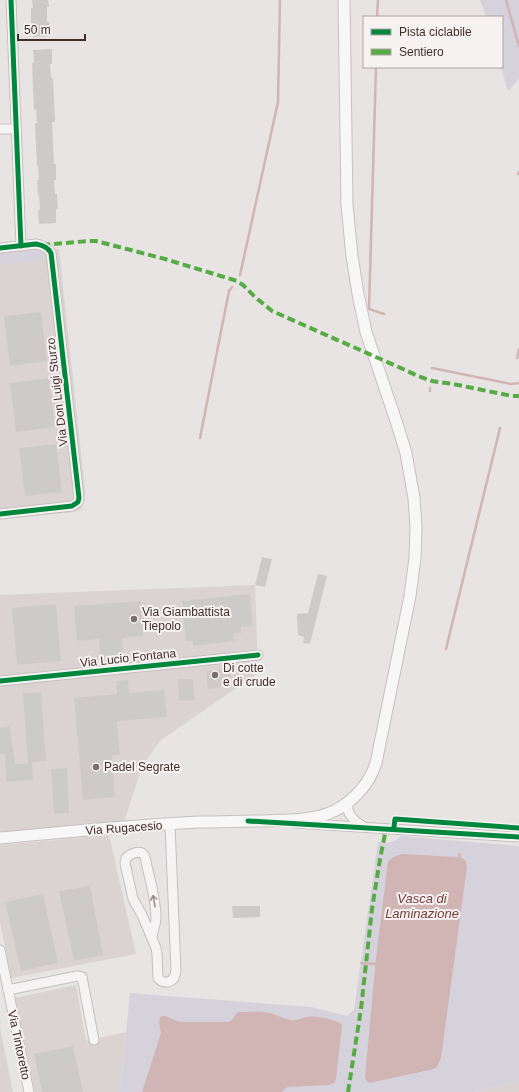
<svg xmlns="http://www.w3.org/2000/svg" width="519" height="1092" font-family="Arial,sans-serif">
<rect width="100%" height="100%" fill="#e8e4e4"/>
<g fill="#dbd3d2">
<path d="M 39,247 L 44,250 L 59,249 L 85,489 L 85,499 L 82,507 L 80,510 L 75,512 L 0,519 L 0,250 Z"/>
<path d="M 255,585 L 258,673 L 161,740 L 149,756 L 142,766 L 124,823 L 0,834 L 0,595 Z"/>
<path d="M 109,835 L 136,954 L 11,978 L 0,922 L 0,845 Z"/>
<path d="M 76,985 L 86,1041 L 126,1032 L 120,1092 L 35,1092 L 15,998 Z"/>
<path d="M 0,1028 L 11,1082 L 13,1092 L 0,1092 Z"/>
<path d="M 519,1081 L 519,1092 L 475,1092 Z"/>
</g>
<g fill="#d6d2db">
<path d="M 480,0 L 519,0 L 519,79 L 508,91 L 501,67 L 502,67 L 502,17 L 486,17 Z"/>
<path d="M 42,251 L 44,259 L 0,265 L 0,254 Z"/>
<path d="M 401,836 L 519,846 L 519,1081 L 474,1092 L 120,1092 L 130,993 L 311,1007 L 347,1016 L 354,1010 L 378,842 C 387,843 394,843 401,836 Z"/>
</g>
<g fill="#d1b5b4">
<path d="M 402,854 L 456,857 L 462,858 L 466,861 L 467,867 L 441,1058 L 437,1067 L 434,1069 L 369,1083 L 366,1080 L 365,1077 L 376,958 L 388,862 C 392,857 395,856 402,854 Z"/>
<path d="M 239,1012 C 249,1012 261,1011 270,1013 C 277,1015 284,1019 291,1020 C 297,1021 301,1018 306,1017 C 316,1015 335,1019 342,1025 L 336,1079 L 334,1083 L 329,1085 L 288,1087 L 284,1089 L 282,1092 L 142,1092 L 161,1033 C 155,1006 166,1018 181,1022 L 228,1022 L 231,1021 L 236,1014 Z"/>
</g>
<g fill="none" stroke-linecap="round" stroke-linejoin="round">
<g stroke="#d1b5b4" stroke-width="2.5">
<path d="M 506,0 L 519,46"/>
<path d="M 377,17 L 378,0"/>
<path d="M 376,67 L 369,309 L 384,314"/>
<path d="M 518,174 L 519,172"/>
<path d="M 240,275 L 278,102 L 280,0"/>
<path d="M 517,358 L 519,349"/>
<path d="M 432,368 L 511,384 L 519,383"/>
<path d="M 430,391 L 430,388"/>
<path d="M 200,438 L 229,291 L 232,287"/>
<path d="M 446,649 L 500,428"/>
<path d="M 459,858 L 460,854"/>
<path d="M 361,963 L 375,964"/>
</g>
</g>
<g fill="#cfcaca">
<path d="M 32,0 L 48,0 L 49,7 L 47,7 L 47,22 L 49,22 L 50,36 L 33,37 L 33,23 L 31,23 L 31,8 L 33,8 Z"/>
<path d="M 52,49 L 52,64 L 50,64 L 51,78 L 53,78 L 55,122 L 52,122 L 54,164 L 56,164 L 56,180 L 54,180 L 55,194 L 57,194 L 58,209 L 56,209 L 56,223 L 39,224 L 38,210 L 40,210 L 39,195 L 38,195 L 37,180 L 39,180 L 38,166 L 37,166 L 35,123 L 37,123 L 36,109 L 34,110 L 32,63 L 34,63 L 33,50 Z"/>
<path d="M 41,312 L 47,361 L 10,366 L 4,316 Z"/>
<path d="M 49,378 L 55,427 L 16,432 L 10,383 Z"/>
<path d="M 56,444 L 62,492 L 25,496 L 19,448 Z"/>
<path d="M 262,557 L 272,559 L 265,587 L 255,585 Z"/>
<path d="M 318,574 L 327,576 L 310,644 L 303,643 L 304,637 L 298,635 L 297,614 L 308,613 Z"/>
<path d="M 250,594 L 253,626 L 241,627 L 241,633 L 233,634 L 234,641 L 193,646 L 193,641 L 186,641 L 182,601 Z"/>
<path d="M 141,601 L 143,636 L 122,638 L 124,662 L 101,664 L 99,639 L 77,641 L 74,606 Z"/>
<path d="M 56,604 L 61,661 L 17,665 L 12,608 Z"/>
<path d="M 230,669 L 231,678 L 222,679 L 223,684 L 218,688 L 208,689 L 206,671 Z"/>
<path d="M 178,679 L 193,679 L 195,700 L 179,701 Z"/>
<path d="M 128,680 L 129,693 L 164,690 L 167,717 L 117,721 L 120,755 L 112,756 L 115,797 L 83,800 L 74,698 L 117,694 L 116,681 Z"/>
<path d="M 41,692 L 46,761 L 28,763 L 23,693 Z"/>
<path d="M 10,726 L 15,764 L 32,763 L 33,780 L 6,782 L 5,754 L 0,754 L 0,728 Z"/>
<path d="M 67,768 L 69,813 L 54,814 L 51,769 Z"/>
<path d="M 90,886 L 103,955 L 74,961 L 59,891 Z"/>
<path d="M 43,894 L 58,963 L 21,971 L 5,902 Z"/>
<path d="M 232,906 L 260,906 L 260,917 L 233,918 Z"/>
<path d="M 73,1046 L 83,1092 L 42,1092 L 34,1054 Z"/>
</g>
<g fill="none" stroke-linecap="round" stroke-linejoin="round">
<defs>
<g id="minor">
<path d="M 11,0 L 21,246"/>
<path d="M 0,129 L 16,129"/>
<path d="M 0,248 L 36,244 C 42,245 48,247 51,253 L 79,498 L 78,502 L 72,506 L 0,514"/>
<path d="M 0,681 L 258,655"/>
<path d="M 349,801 C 344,813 354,821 364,827"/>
<path d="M 295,823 L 519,837"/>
<path d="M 152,939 C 152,930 156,926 156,918 C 156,899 150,880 146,862 C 146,861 145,856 144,855 C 140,849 130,854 126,858 L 125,863 L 133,899 L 142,915 L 156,948 L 157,954 L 158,978 C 162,983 169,984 174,978 L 176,971 L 170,824"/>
<path d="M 0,950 L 29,1092"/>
<path d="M 8,990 L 77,976 L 82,977 L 94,1040"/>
</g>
<path id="major" d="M 0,838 C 66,832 133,825 200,822 C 221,822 242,821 263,821 C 284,820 306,821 327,814 C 349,806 369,786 376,763 L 410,596 L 415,558 L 416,528 L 414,498 L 406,453 L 397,424 L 366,332 L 358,294 L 352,256 L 347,205 L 344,0"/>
</defs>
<use href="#minor" stroke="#c4c0c0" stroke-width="11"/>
<use href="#major" stroke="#c5c1c0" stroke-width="13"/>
<use href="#minor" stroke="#f5f3f3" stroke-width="9"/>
<use href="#major" stroke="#f7f7f7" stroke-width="11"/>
<g stroke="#56ab44" stroke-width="4" stroke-dasharray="8 4" stroke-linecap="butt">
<path d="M 42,245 L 88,241 L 96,241 L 165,259 L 237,281 L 243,285 L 255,297 L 272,311 L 403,369 L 418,376 L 432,381 L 453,384 L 512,396 L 519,396"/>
<path d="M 348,1092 L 361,1009 L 372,909 L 380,859 L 386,829"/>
</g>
<defs>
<g id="cycleway">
<path d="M 11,0 L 21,246"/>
<path d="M 0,248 L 36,244 C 42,245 48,247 51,253 L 79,498 L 78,502 L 72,506 L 0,514"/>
<path d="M 0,681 L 258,655"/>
<path d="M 248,821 L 519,837"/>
<path d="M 394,827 L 395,819 L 519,828"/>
</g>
</defs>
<use href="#cycleway" stroke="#f7f2f2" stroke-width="8"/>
<use href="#cycleway" stroke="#00873e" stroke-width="5"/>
</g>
<defs><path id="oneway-shaft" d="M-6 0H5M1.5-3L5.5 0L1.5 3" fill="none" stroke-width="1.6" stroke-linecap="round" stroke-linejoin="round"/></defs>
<use stroke="#9a908f" href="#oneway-shaft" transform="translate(154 901) rotate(-100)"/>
<g fill="#7b6e6c" stroke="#f7f2f2" stroke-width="1.5">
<circle cx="134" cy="619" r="4"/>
<circle cx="215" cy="675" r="4"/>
<circle cx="96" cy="767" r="4"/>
</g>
<g text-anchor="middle" stroke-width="4" stroke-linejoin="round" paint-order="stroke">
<g font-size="12" fill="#402e2b" stroke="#f7f2f2">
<text transform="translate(57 392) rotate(-97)" y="4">Via Don Luigi Sturzo</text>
<text transform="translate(128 658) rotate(-6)" y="4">Via Lucio Fontana</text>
<text transform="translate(124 828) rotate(-4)" y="4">Via Rugacesio</text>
<text transform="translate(19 1045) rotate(78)" y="4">Via Tintoretto</text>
</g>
<g font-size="12" fill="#402e2b" stroke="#f7f2f2" text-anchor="start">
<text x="142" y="616">Via Giambattista<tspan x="142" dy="14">Tiepolo</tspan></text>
<text x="223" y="672">Di cotte<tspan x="223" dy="14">e di crude</tspan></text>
<text x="104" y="771">Padel Segrate</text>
</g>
<g font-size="13" font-style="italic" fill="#723c38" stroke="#f7f2f2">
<text x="422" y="903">Vasca di<tspan x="422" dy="15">Laminazione</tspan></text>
</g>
</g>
<rect x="363" y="16" width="140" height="52" fill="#f7f2f2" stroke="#aea4a2"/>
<rect x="371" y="29" width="20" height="6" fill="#00873e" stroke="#aea4a2"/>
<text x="399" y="36" font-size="12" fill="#402e2b">Pista ciclabile</text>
<rect x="371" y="49" width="20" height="6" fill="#56ab44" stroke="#aea4a2"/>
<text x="399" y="56" font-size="12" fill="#402e2b">Sentiero</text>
<path d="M18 34v6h67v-6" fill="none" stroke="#402e2b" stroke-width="2"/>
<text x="24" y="34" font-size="12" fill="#402e2b" stroke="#f7f2f2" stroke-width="3" paint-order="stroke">50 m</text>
</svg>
